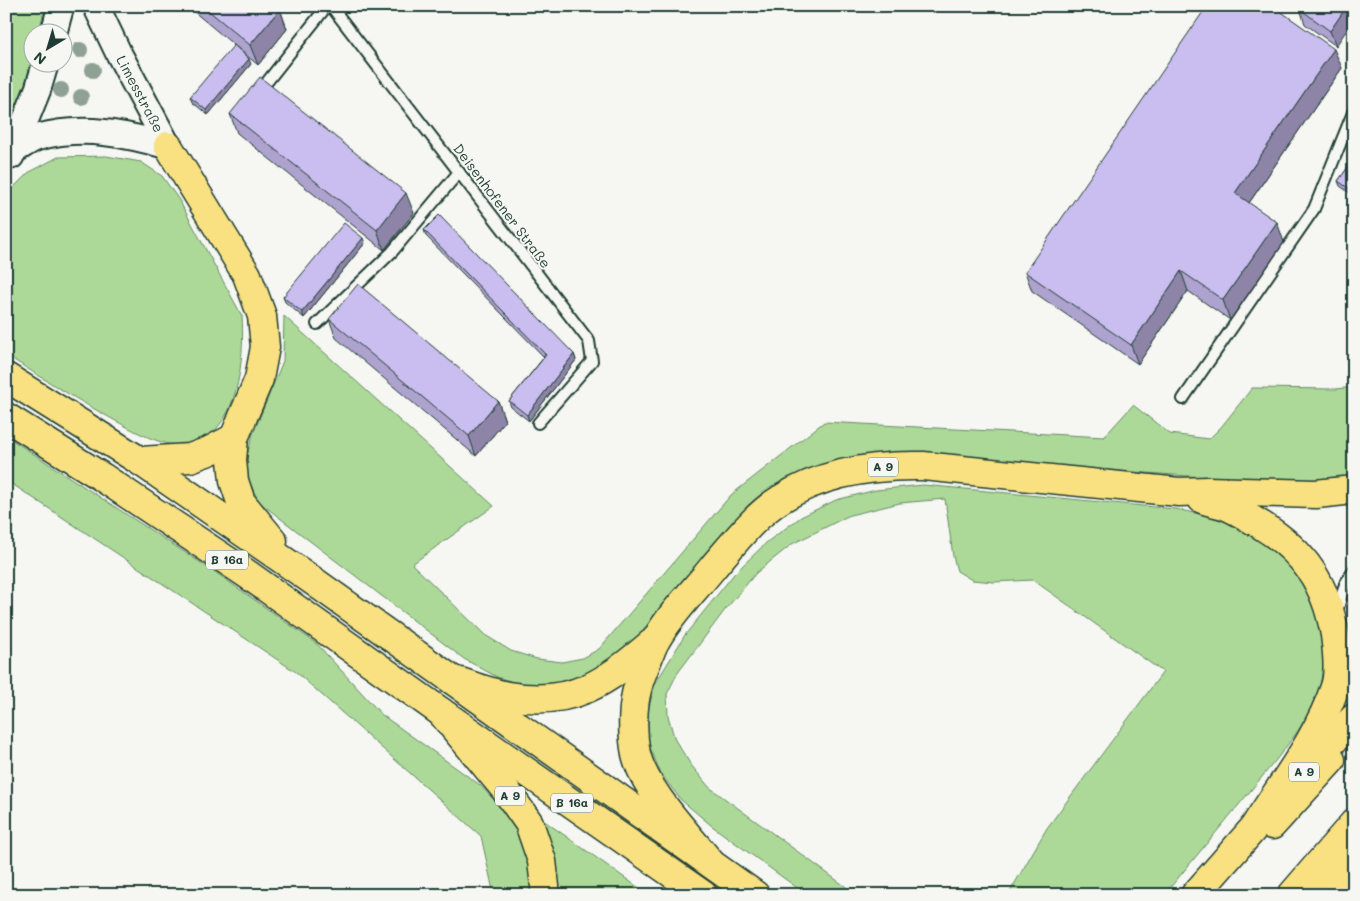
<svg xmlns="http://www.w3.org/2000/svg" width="1360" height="901" font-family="Mali,sans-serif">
<rect width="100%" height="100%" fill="#f6f6f2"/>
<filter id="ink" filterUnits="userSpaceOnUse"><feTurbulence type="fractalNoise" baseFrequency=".02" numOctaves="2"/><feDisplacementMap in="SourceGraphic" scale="10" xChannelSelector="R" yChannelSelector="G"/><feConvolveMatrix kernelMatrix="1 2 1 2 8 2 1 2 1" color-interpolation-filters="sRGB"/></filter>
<g filter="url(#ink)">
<g fill="#acd998" stroke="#668b66">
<path d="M 15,6 L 45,6 L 39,32 L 32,32 L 32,58 L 21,100 L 6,129 L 6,15 Z"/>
<path d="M 106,156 L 141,162 L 162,176 L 179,200 L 242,316 C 244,350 241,401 217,428 C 215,431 213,435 210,437 C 206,439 200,440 195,442 C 186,445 179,446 169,444 C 150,440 131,429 114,420 C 77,400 42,378 6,355 L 6,195 L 28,173 L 58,157 Z"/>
<path d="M 284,316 L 494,506 L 412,564 L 485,635 L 511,651 L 537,659 L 562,662 L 583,658 L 599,649 L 731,495 L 824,422 L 1104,437 L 1133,405 L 1170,434 L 1209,439 L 1222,426 L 1252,388 L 1336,389 L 1354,387 L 1354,480 L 1284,483 L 887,454 L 835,460 L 775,486 L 735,519 L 621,657 L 596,676 L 537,690 L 497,677 L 464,659 L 259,502 L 249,481 L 246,459 L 253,434 L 283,361 Z"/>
<path d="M 6,436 L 215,572 L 317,644 L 382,715 L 480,785 L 511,818 L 520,837 L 531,870 L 532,895 L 494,895 L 481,836 L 296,672 L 6,480 Z"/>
<path d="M 923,485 L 1175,509 L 1205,515 L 1233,524 L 1274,548 L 1302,583 L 1316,609 L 1325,638 L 1323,668 L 1318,697 L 1298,731 L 1276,760 L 1164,895 L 1008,895 L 1047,828 L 1163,672 L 1033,580 L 994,582 L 972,580 L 957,571 L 953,556 L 945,499 L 900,503 L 850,515 L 792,544 L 756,573 L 725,610 L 677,674 L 667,694 L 668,716 L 675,740 L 691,765 L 709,787 L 857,895 L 807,895 L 712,826 L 681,800 L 661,774 L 649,745 L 648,711 L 655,684 L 685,635 L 734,574 L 767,542 L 801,517 L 836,500 L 876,490 Z"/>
<path d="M 543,820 L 649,895 L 557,895 L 540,824 Z"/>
</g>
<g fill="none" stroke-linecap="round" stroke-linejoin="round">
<defs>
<g id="service">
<path d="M 331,6 L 589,341 L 592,361 L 538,423"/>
<path d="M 259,92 L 327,6"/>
<path d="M 317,324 L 392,252 L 459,172"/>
<path d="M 1183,399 L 1314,209 L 1354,110"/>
<path d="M 1337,612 L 1345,584 L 1354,570"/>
</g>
<g id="tertiary">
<path d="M 96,6 L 118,52 L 168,146"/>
<path d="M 54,32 L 61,6"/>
<path d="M 15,150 C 22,146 31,139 39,137 C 83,125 126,134 168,146"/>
<path d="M 11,156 L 38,89 L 46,62"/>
</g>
<g id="trunk">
<path d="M 168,146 L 247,275 L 262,316 L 265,347 L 259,379 L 234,438 L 232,460 L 234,481 L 241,502 L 273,541"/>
<path d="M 6,377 L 140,461 L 309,578 L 755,895"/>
<path d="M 6,417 L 102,477 L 247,574 L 441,712 L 703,895"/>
<path d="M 140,461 L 190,458 L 209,451 L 234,438"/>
</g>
<g id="motorway">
<path d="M 1202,499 C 1209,502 1217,503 1224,505 C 1237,510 1249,518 1261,525 C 1305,552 1326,584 1335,635 C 1337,650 1340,672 1335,687 C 1318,738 1283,782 1255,826"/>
<path d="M 453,680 C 471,685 490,693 508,696 C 573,707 605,683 652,643"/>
<path d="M 441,712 L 505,789 L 529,823 L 542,861 L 546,895"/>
<path d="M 1308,768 L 1354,718"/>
<path d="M 1272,825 L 1331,760"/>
<path d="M 710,862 C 686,832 645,791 636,754 C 632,734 632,706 638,686 C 640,677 644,669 647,661 C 650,654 652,646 656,640 C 671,613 695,590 714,566 C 733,544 756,514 781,499 C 823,472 874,465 923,466 L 1179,492 L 1207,491 L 1316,494 L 1354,490"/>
<path d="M 1195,895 L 1267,813"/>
<path d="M 1292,895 L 1354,823"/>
<path d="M 1308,895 L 1354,865"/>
</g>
</defs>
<use href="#service" stroke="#1f3d34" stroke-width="14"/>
<use href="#tertiary" stroke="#1f3d34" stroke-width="29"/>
<use href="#trunk" stroke="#1f3d34" stroke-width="31"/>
<use href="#motorway" stroke="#1f3d34" stroke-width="31"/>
<use href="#service" stroke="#f6f6f2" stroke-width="10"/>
<use href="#tertiary" stroke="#f6f6f2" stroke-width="25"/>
<use href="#trunk" stroke="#f9e181" stroke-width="28"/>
<use href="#motorway" stroke="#f9e181" stroke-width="28"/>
</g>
<g fill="#8fa194">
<circle cx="80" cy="50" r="8"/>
<circle cx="93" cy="70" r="8"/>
<circle cx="61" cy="90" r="8"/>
<circle cx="81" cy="97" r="8"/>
</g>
<g fill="#aea3ce" stroke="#1f3d34">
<path d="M 187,6 L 277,6 L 280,9 L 287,29 L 258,65 Z"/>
<path d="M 1354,6 L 1336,46 L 1305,24 L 1300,9 Z"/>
<path d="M 251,64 L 208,115 L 192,102 L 190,97 Z"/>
<path d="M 1342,68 L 1249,203 L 1284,242 L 1230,320 L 1188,291 L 1138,364 L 1032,291 L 1025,272 Z"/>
<path d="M 230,114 L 414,213 L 384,250 L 237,133 Z"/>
<path d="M 1354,159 L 1354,196 L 1340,186 L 1338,181 Z"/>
<path d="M 424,230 L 574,354 L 576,360 L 529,421 L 511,407 L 509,401 L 544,357 L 426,236 Z"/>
<path d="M 365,243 L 304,318 L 285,302 L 283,297 Z"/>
<path d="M 329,319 L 498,401 L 505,421 L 476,456 L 336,338 Z"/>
</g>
<g fill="#8d84a7" stroke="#1f3d34">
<path d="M 1347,6 L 1354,6 L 1354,19 L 1336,46 L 1330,31 Z"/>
<path d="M 280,9 L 287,29 L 258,65 L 250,45 Z"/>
<path d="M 1334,49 L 1342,68 L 1242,213 L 1235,193 Z"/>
<path d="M 249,59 L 251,64 L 208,115 L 206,110 Z"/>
<path d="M 406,193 L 414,213 L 384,250 L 377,230 Z"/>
<path d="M 1277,222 L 1284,242 L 1230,320 L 1223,300 Z"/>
<path d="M 363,238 L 365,243 L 304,318 L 302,312 Z"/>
<path d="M 1181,271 L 1188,291 L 1138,364 L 1131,345 Z"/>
<path d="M 574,354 L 576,360 L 529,421 L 527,415 Z"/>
<path d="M 498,401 L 505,421 L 476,456 L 469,436 Z"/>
</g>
<g fill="#cabdef" stroke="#1f3d34">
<path d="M 203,6 L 277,6 L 280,9 L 250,45 Z"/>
<path d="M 1207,6 L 1273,6 L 1334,49 L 1235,193 L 1277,222 L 1223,300 L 1181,271 L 1131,345 L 1025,272 Z"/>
<path d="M 1301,6 L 1347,6 L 1330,31 L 1300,9 Z"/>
<path d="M 234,45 L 249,59 L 206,110 L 190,97 Z"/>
<path d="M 260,77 L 406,193 L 377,230 L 230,114 Z"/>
<path d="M 1354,159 L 1354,192 L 1338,181 Z"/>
<path d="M 439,215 L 574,354 L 527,415 L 509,401 L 546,355 L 424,230 Z"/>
<path d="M 344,223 L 363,238 L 302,312 L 283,297 Z"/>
<path d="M 358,284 L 498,401 L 469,436 L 329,319 Z"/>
</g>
</g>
<g text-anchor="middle" stroke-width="4" stroke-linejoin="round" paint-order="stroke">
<g fill="#f6f6f2" stroke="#60746d" stroke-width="1">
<rect x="868" y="457.5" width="30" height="19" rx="4"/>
<rect x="206" y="550.5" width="42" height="19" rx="4"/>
<rect x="1289" y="762.5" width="30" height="19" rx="4"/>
<rect x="495" y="786.5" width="30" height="19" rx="4"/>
<rect x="551" y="793.5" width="42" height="19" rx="4"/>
</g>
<g font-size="12" font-weight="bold" fill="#1f3d34">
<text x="883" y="471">A 9</text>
<text x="227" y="564">B 16a</text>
<text x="1304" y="776">A 9</text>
<text x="510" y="800">A 9</text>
<text x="572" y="807">B 16a</text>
</g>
<g font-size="14" fill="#1f3d34" stroke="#f6f6f2">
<text transform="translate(140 94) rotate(62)" y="5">Limesstraße</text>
<text transform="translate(502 206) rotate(53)" y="5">Deisenhofener Straße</text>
</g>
</g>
<rect width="1360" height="901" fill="none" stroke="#f6f6f2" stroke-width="25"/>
<rect x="12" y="12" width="1335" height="876" fill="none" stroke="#1f3d34" stroke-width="2" filter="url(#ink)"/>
<g transform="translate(48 48) rotate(218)"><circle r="24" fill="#f6f6f2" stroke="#a0aca6"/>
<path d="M0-4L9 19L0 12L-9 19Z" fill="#1f3d34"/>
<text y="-8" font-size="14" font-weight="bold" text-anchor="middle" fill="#1f3d34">N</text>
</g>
</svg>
